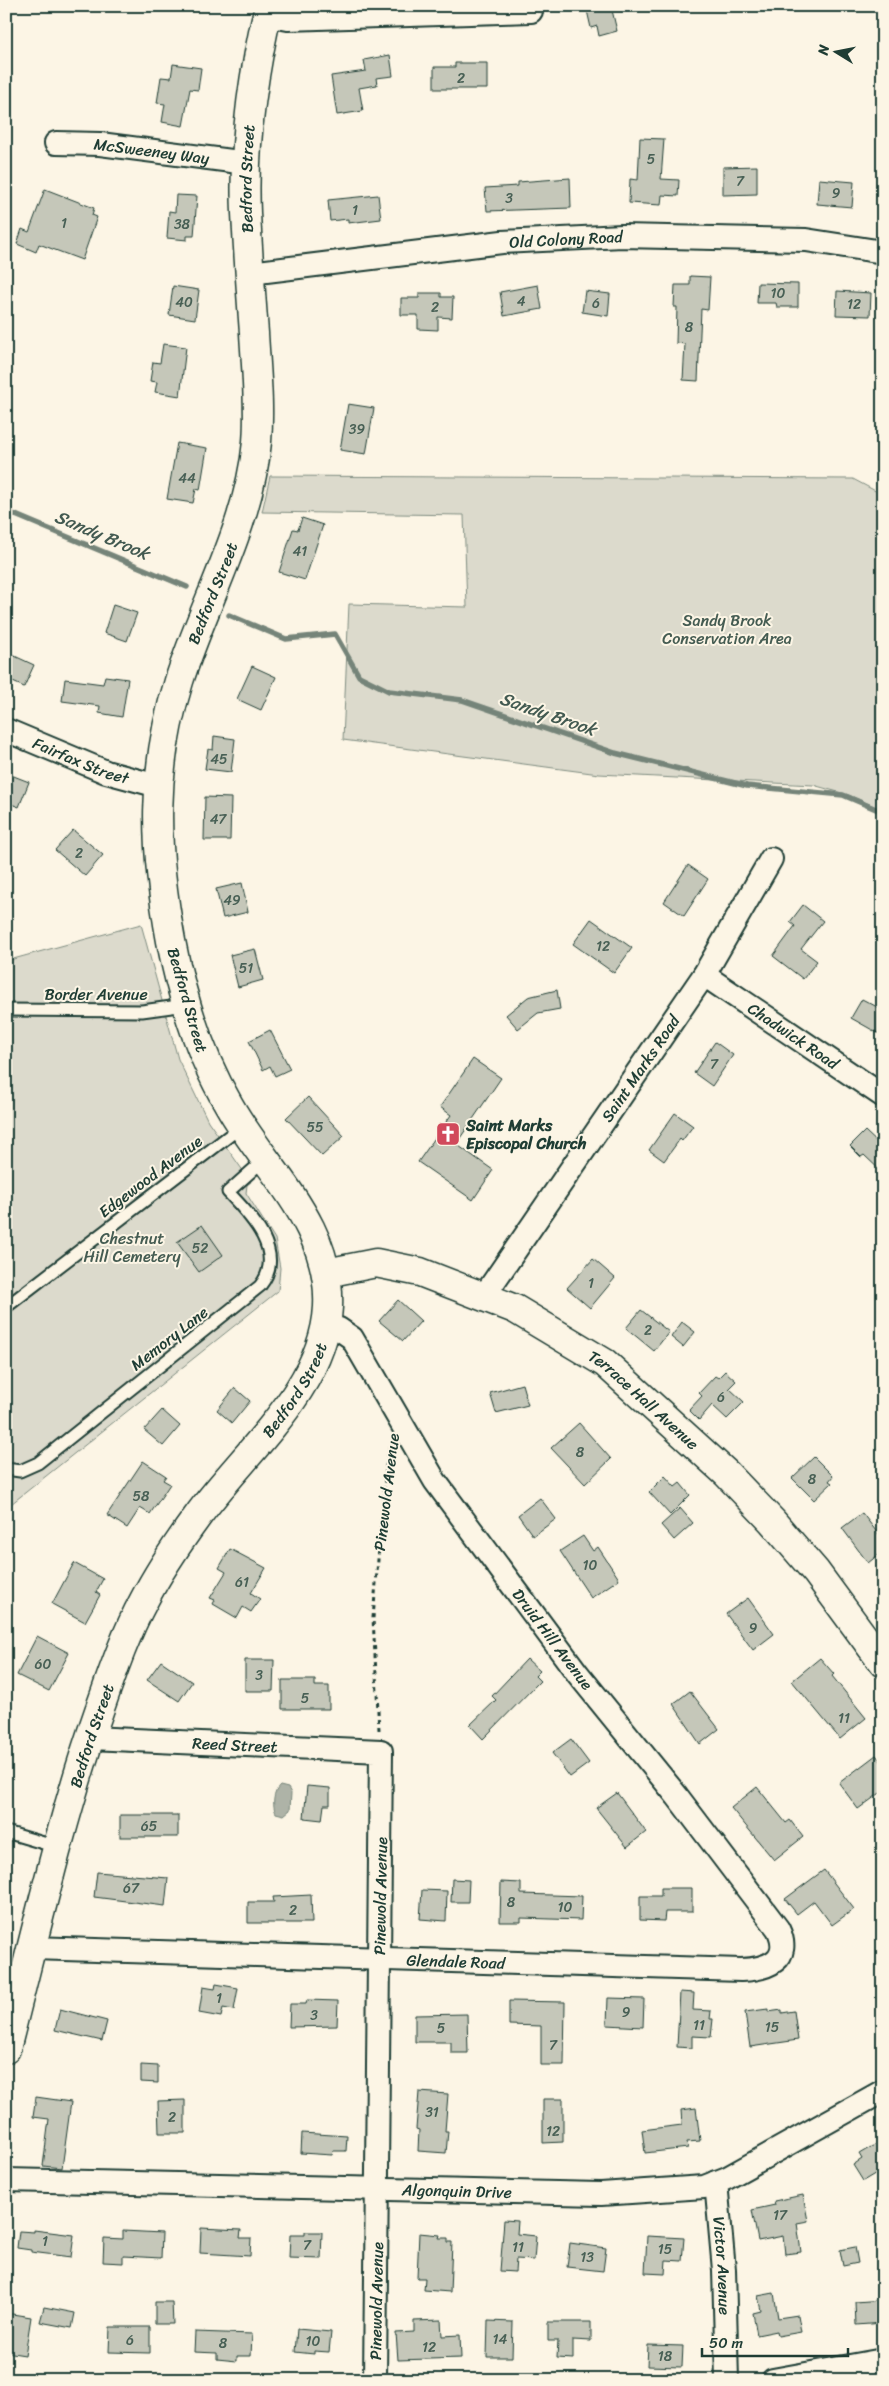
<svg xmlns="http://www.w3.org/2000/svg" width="889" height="2386" font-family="Sriracha,sans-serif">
<rect width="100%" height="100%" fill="#fcf5e5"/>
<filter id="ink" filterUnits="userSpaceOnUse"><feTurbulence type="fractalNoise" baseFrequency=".02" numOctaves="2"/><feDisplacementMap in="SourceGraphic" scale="10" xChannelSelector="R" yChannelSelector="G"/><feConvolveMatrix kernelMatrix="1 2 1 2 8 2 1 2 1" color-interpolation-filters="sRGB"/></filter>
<g filter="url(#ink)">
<g fill="#dcdacc" stroke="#7e8c80">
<path d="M 270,476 L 853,479 L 883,495 L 883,810 L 849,795 L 813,785 L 599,774 L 343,740 L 349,604 L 467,607 L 464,515 L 262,512 Z"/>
<path d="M 141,924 L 178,1059 L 208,1121 L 251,1182 L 247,1185 L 246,1193 L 275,1239 L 280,1268 L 278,1291 L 6,1508 L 6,961 Z"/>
</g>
<path fill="#aeb3a7" stroke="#758479" d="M 280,1786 L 288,1788 L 291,1793 L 290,1810 L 284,1815 L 276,1813 C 272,1806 273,1792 280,1786 Z"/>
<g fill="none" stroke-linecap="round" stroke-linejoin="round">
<g stroke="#758479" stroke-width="5.5">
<path d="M 6,511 L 187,587"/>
<path d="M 229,615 L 286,639 L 335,634 L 359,676 L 389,691 L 462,700 L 615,753 L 747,786 L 843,795 L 883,812"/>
</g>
</g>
<g fill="#c5c7b9" stroke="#1f3d34">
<path d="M 586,6 L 611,6 L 617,31 L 599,36 L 597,26 L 591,28 Z"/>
<path d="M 390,55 L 393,76 L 376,78 L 377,85 L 359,88 L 363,111 L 337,115 L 331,76 L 366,71 L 364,60 Z"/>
<path d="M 455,63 L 487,63 L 487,89 L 434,89 L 434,67 L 455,67 Z"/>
<path d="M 173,64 L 201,68 L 198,90 L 190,89 L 183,126 L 162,122 L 165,104 L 157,103 L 161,77 L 171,78 Z"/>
<path d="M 640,138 L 664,139 L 661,179 L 679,180 L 678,196 L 662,195 L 661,205 L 629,203 L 630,179 L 638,180 Z"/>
<path d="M 757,166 L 757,194 L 723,195 L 723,167 Z"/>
<path d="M 570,178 L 571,208 L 487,211 L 485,188 L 518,186 L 518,182 Z"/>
<path d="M 819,179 L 854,182 L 852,207 L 817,204 Z"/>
<path d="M 45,189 L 94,208 L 92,215 L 97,217 L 82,260 L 39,244 L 36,252 L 17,244 L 22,229 L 29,232 Z"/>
<path d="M 176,195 L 197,196 L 194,236 L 187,236 L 187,240 L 167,238 L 169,211 L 175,212 Z"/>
<path d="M 378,195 L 381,219 L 348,223 L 348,219 L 330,221 L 328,200 Z"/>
<path d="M 690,276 L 710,277 L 708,310 L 701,309 L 698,381 L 683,380 L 685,344 L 676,343 L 677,307 L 674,307 L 675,285 L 690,285 Z"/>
<path d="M 758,283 L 798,284 L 798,307 L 777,307 L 776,303 L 757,303 Z"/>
<path d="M 538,285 L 542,309 L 504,316 L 500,292 Z"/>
<path d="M 173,286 L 199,290 L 195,319 L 169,315 Z"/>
<path d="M 585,291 L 610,294 L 608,316 L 582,312 Z"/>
<path d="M 837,291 L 871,293 L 870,316 L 836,315 Z"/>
<path d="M 419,293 L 441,293 L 441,297 L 453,297 L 452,318 L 438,317 L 438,330 L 418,329 L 418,315 L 401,315 L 401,298 L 419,298 Z"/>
<path d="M 163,344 L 186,347 L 180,396 L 155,392 L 157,382 L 150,381 L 153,362 L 160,363 Z"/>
<path d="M 348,404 L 374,408 L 366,454 L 340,450 Z"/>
<path d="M 177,443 L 207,448 L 200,490 L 196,489 L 193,503 L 167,499 Z"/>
<path d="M 302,518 L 323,525 L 305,580 L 279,572 L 293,529 L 298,530 Z"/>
<path d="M 113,605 L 137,613 L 127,641 L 104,633 Z"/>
<path d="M 6,652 L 34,665 L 24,687 L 6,679 Z"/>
<path d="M 252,666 L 276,677 L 261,710 L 237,699 Z"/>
<path d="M 105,676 L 128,679 L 122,717 L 99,713 L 100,706 L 62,701 L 65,679 L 103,684 Z"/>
<path d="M 214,736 L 235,739 L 231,772 L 205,769 L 208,749 L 213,750 Z"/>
<path d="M 6,773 L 29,782 L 19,807 L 6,802 Z"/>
<path d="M 205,797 L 231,798 L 230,840 L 204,840 Z"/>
<path d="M 73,830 L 103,855 L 85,876 L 55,850 Z"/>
<path d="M 688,865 L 708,879 L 684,916 L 664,902 Z"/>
<path d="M 242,883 L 248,912 L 223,918 L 216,889 Z"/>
<path d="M 803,905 L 823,921 L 801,949 L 817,961 L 803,979 L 773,956 L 795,926 L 790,922 Z"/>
<path d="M 591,919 L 632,948 L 614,973 L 573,944 Z"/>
<path d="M 255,949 L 263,980 L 238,987 L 230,955 Z"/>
<path d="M 557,990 L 560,1009 L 538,1013 L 518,1029 L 506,1015 L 528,997 Z"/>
<path d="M 862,999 L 883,1010 L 883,1036 L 851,1018 Z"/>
<path d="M 270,1030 L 290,1069 L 275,1076 L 270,1066 L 263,1070 L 249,1041 Z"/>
<path d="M 715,1042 L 733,1055 L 712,1086 L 694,1073 Z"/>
<path d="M 473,1059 L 501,1078 L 456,1144 L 493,1170 L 473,1200 L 418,1162 L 451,1115 L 440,1107 Z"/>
<path d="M 308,1097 L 344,1136 L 322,1156 L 286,1118 Z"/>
<path d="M 675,1113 L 693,1126 L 682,1141 L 680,1139 L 664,1161 L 649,1150 Z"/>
<path d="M 865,1131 L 883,1148 L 883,1173 L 864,1155 L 861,1157 L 850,1146 Z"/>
<path d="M 202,1225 L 223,1255 L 199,1272 L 177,1242 Z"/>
<path d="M 593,1259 L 615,1278 L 590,1308 L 567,1288 Z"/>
<path d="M 398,1300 L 421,1321 L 403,1341 L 379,1321 Z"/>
<path d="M 641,1310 L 669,1332 L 654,1351 L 626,1328 Z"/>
<path d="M 682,1322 L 695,1332 L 683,1347 L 671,1337 Z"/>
<path d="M 725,1371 L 736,1381 L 729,1388 L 744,1402 L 727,1419 L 712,1405 L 699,1420 L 689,1410 L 702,1396 L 699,1393 L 715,1376 L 718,1378 Z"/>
<path d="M 522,1384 L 528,1405 L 496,1413 L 490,1393 Z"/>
<path d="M 235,1388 L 250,1401 L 232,1423 L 217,1410 Z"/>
<path d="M 162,1410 L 180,1426 L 163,1446 L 144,1430 Z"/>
<path d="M 579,1423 L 611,1459 L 585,1484 L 551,1448 Z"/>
<path d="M 814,1457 L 833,1476 L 829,1481 L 832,1483 L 814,1500 L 792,1478 Z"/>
<path d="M 143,1461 L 166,1476 L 163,1480 L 170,1484 L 150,1514 L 140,1508 L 127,1528 L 107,1515 Z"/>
<path d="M 665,1476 L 675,1487 L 680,1483 L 690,1495 L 670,1515 L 649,1492 Z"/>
<path d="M 540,1498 L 556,1519 L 533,1536 L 518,1515 Z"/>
<path d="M 680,1508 L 693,1523 L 674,1540 L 661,1525 Z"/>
<path d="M 862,1513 L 883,1540 L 883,1551 L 868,1563 L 842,1528 Z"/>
<path d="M 583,1536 L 593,1551 L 598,1547 L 619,1579 L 591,1598 L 560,1551 Z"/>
<path d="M 230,1549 L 266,1568 L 251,1593 L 260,1599 L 251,1612 L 243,1607 L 237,1618 L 213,1604 L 215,1600 L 210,1598 L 226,1572 L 219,1568 Z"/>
<path d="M 74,1563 L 103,1579 L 96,1592 L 100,1595 L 85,1622 L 52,1604 Z"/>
<path d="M 748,1598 L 774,1634 L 753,1650 L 726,1614 Z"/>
<path d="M 37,1636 L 69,1653 L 49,1691 L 17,1675 Z"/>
<path d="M 820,1658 L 834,1674 L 832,1676 L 866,1718 L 840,1739 L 792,1681 Z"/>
<path d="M 527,1659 L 540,1671 L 535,1676 L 540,1681 L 483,1739 L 470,1725 L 496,1700 L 492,1696 Z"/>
<path d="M 245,1660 L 274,1660 L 273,1691 L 245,1691 Z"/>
<path d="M 161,1661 L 192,1682 L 179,1701 L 147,1680 Z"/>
<path d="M 282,1680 L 315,1680 L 315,1686 L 329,1686 L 329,1709 L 282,1709 Z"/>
<path d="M 690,1691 L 719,1729 L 700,1744 L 673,1704 Z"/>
<path d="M 571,1739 L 589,1763 L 570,1777 L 552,1753 Z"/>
<path d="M 876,1755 L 883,1764 L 883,1791 L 858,1809 L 839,1783 Z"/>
<path d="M 307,1786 L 330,1788 L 330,1805 L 324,1805 L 322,1820 L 304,1818 Z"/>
<path d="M 757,1787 L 786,1823 L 790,1820 L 803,1837 L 774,1860 L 731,1808 Z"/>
<path d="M 617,1793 L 646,1832 L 627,1847 L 596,1808 Z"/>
<rect x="120" y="1815" width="58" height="22"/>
<path d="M 824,1870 L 854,1909 L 832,1925 L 814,1901 L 797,1914 L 785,1899 Z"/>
<path d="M 97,1872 L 168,1878 L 165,1906 L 94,1897 Z"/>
<path d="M 452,1879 L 469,1880 L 468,1902 L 451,1902 Z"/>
<path d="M 501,1882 L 521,1883 L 521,1894 L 582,1896 L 581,1920 L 521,1918 L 521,1922 L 500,1922 Z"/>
<path d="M 661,1888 L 692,1888 L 692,1912 L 665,1912 L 664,1921 L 640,1920 L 640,1896 L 661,1896 Z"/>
<path d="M 422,1890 L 447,1891 L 446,1921 L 420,1919 Z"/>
<path d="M 311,1895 L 312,1923 L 248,1923 L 248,1902 L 274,1902 L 273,1897 Z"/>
<path d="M 216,1984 L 238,1988 L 234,2010 L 223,2008 L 221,2017 L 199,2013 L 203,1987 L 215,1989 Z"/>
<path d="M 680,1992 L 694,1993 L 693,2010 L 711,2011 L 710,2019 L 713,2019 L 711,2037 L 692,2036 L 692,2048 L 677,2047 Z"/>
<path d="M 608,1998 L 644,1999 L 643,2027 L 607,2025 Z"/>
<path d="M 307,2000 L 338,2001 L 337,2026 L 289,2027 L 290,2004 L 306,2004 Z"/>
<path d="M 509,2001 L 565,2002 L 564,2065 L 541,2065 L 541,2026 L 509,2025 Z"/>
<path d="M 60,2009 L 107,2021 L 102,2041 L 55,2030 Z"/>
<path d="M 768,2009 L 768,2012 L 782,2010 L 782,2013 L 794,2011 L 798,2040 L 750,2047 L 745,2012 Z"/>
<path d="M 467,2014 L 468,2053 L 451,2053 L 451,2042 L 415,2042 L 415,2015 Z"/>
<path d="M 141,2065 L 158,2066 L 158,2083 L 141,2082 Z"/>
<path d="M 419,2092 L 448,2094 L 445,2131 L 448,2131 L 446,2153 L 418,2151 L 419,2130 L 416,2129 Z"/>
<path d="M 36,2097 L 71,2102 L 62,2168 L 43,2166 L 49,2119 L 33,2117 Z"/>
<path d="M 543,2099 L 563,2099 L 563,2142 L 543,2143 Z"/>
<path d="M 185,2100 L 185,2133 L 159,2133 L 158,2101 Z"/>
<path d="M 696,2108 L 700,2141 L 687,2142 L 688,2148 L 645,2153 L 642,2130 L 682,2125 L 681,2110 Z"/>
<path d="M 302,2133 L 347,2136 L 346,2151 L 333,2151 L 332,2155 L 301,2153 Z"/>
<path d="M 883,2140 L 883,2169 L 863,2181 L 853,2165 L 862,2159 L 859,2154 Z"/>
<path d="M 803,2195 L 808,2221 L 797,2223 L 801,2252 L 785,2254 L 783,2236 L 758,2241 L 752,2210 L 775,2205 L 774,2201 Z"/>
<path d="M 504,2220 L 518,2221 L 517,2234 L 536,2236 L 534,2260 L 516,2259 L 515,2272 L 500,2271 Z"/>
<path d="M 201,2228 L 241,2230 L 240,2238 L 251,2238 L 250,2256 L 200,2253 Z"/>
<path d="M 34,2230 L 74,2235 L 71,2257 L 31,2252 L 31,2250 L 17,2248 L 19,2231 L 34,2232 Z"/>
<path d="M 123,2231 L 162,2233 L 161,2258 L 123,2256 L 123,2263 L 103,2262 L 104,2238 L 123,2239 Z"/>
<path d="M 305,2232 L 322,2232 L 321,2259 L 289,2258 L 290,2235 L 305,2235 Z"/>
<path d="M 419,2233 L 440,2235 L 439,2238 L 448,2238 L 448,2242 L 452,2242 L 450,2292 L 424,2290 L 425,2278 L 417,2278 Z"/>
<path d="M 647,2236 L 684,2238 L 682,2261 L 666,2260 L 665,2274 L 645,2273 Z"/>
<path d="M 570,2243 L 606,2248 L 603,2271 L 567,2267 Z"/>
<path d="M 855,2247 L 858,2263 L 843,2266 L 840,2250 Z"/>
<path d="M 774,2293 L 778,2318 L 798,2315 L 801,2332 L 778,2336 L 777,2331 L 757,2335 L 753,2313 L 761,2311 L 758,2296 Z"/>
<path d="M 883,2300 L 883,2323 L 856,2325 L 855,2302 Z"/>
<path d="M 155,2302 L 172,2302 L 173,2324 L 155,2324 Z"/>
<path d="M 44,2307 L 75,2313 L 72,2328 L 40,2322 Z"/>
<path d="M 6,2313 L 31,2317 L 25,2355 L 6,2352 Z"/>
<path d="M 441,2320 L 442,2336 L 460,2335 L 461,2358 L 398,2360 L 396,2333 L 414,2332 L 414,2321 Z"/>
<path d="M 488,2321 L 513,2322 L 512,2357 L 487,2357 Z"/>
<path d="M 548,2322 L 591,2322 L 591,2341 L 573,2340 L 573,2359 L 557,2358 L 558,2341 L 548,2341 Z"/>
<path d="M 110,2327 L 150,2327 L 150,2353 L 109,2352 Z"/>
<path d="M 297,2329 L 331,2332 L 329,2352 L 314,2351 L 314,2354 L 295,2352 Z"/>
<path d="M 195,2332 L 252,2334 L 251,2356 L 237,2356 L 237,2361 L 217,2359 L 217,2353 L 194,2352 Z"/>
<path d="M 648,2345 L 683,2346 L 682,2367 L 647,2366 Z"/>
</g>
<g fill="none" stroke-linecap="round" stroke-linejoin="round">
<defs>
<g id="lane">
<path d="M 6,1010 L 142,1011 L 186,1005"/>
<path d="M 6,1307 L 242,1126"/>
<path d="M 6,1469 L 20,1471 L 38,1463 L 260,1286 C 287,1253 250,1215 228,1192 L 265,1159"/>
<path d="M 6,1832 L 57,1847"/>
</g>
<g id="street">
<path d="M 267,15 L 288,19 L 531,11"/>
<path id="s1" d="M 56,143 L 100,144 L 247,163"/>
<path id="s2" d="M 250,273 L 502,242 L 622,236 L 806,240 L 883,252"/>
<path id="s3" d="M 6,730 L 106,772 L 158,786"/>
<path id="s4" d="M 704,975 L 883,1096"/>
<path id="s5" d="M 484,1296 L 704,975 L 771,859"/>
<path id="s6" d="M 90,1738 L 381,1751 L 375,2380"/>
<path id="s7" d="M 32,1948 L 741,1970 C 767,1969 793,1960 778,1929 L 677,1796 L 578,1674 L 435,1481 L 352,1338 L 339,1329 L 326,1326"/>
<path id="s8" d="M 6,2180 L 601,2194 L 704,2187 L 727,2178 L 883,2091"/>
<path id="s9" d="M 716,2182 L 724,2270 L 727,2380"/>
<path d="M 773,2380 L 883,2360"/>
</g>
<g id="secondary">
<path id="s10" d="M 326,1273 L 376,1263 L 420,1272 L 515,1309 L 605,1363 L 727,1474 L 772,1521 L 816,1572 L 883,1663"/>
<path id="s11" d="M 6,2049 C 35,1936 60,1822 99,1711 C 112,1674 125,1635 144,1600 C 159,1571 178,1543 197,1517 C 243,1453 324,1389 328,1307 C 332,1224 266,1171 229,1105 C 199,1054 182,999 171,941 C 154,849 151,771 179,681 C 204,602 249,526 257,442 C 260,405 256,369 254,333 C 251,293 248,253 246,213 C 243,144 253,73 269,6"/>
</g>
</defs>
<use href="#lane" stroke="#1f3d34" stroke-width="15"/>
<use href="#street" stroke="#1f3d34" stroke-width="26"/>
<use href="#secondary" stroke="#1f3d34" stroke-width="31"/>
<path stroke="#1f3d34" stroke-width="3" stroke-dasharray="4 4" stroke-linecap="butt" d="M 379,1730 L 373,1618 L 386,1466 L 390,1445"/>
<use href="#lane" stroke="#fcf5e5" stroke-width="11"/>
<use href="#street" stroke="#fcf5e5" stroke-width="22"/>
<use href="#secondary" stroke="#fcf5e5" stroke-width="28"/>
</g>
</g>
<defs>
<symbol id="church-square" viewBox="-11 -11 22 22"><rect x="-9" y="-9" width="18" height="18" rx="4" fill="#d1495b" stroke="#fcf5e5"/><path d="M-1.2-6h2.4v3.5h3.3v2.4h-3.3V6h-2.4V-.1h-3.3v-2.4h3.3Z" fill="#fff"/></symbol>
</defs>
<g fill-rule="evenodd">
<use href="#church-square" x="434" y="1120" width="28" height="28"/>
</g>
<g text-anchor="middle" stroke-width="4" stroke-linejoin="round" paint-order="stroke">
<g font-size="14" fill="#486055">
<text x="461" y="83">2</text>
<text x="651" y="164">5</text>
<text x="740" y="186">7</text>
<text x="836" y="198">9</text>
<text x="509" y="203">3</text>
<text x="355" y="215">1</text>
<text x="64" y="228">1</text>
<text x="182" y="229">38</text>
<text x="778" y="298">10</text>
<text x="521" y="306">4</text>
<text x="184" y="307">40</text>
<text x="596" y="308">6</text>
<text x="854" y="309">12</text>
<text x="435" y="312">2</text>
<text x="689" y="332">8</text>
<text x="357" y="434">39</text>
<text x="187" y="483">44</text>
<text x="300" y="556">41</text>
<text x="219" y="764">45</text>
<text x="218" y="824">47</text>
<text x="79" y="858">2</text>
<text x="232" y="905">49</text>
<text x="603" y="951">12</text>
<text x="246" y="973">51</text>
<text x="714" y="1069">7</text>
<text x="315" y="1132">55</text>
<text x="200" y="1253">52</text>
<text x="591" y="1288">1</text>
<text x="648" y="1335">2</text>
<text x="721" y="1402">6</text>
<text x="580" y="1457">8</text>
<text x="812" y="1484">8</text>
<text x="141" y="1501">58</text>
<text x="590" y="1570">10</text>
<text x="242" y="1587">61</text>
<text x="753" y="1633">9</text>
<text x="43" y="1669">60</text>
<text x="259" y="1680">3</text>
<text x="305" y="1703">5</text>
<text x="844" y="1723">11</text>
<text x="149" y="1831">65</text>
<text x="131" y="1893">67</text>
<text x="511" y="1907">8</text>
<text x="565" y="1912">10</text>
<text x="293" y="1915">2</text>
<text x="219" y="2003">1</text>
<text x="626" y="2017">9</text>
<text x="314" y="2020">3</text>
<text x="699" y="2030">11</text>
<text x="772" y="2032">15</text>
<text x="441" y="2033">5</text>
<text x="553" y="2050">7</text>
<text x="432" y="2117">31</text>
<text x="172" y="2122">2</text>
<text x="553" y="2136">12</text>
<text x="780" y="2220">17</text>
<text x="45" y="2246">1</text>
<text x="307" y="2250">7</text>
<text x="518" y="2252">11</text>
<text x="665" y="2254">15</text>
<text x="587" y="2262">13</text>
<text x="500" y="2344">14</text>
<text x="130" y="2345">6</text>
<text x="313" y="2346">10</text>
<text x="223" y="2348">8</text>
<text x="429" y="2352">12</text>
<text x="665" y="2361">18</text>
</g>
<g font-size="16" fill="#1f3d34" stroke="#fcf5e5">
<text dy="6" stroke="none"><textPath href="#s1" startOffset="96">McSweeney Way</textPath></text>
<text dy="6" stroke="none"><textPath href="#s11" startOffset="2004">Bedford Street</textPath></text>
<text dy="6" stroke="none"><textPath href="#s2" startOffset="318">Old Colony Road</textPath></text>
<text dy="6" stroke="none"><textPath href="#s11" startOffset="1582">Bedford Street</textPath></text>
<text dy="6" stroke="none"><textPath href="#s3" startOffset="81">Fairfax Street</textPath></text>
<text x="96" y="1000">Border Avenue</text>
<text transform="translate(188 1000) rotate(74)" y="6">Bedford Street</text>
<text dy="6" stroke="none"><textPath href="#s4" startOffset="108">Chadwick Road</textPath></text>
<text dy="6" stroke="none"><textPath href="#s5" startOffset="276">Saint Marks Road</textPath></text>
<text transform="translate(150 1176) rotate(-37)" y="6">Edgewood Avenue</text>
<text transform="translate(169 1338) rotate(-38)" y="6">Memory Lane</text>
<text dy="6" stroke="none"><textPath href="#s11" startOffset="730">Bedford Street</textPath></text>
<text dy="6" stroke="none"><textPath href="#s10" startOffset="356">Terrace Hall Avenue</textPath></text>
<text transform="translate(386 1492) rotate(-83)" y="6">Pinewold Avenue</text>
<text transform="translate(553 1639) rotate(53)" y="6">Druid Hill Avenue</text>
<text dy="6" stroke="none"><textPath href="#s11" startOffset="325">Bedford Street</textPath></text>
<text dy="6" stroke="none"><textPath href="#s6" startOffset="145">Reed Street</textPath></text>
<text transform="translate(380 1896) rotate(-89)" y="6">Pinewold Avenue</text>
<text dy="6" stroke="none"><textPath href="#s7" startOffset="424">Glendale Road</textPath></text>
<text dy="6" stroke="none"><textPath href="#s8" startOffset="451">Algonquin Drive</textPath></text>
<text dy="6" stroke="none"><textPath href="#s9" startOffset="84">Victor Avenue</textPath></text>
<text transform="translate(376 2301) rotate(-89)" y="6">Pinewold Avenue</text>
</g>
<g font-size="16" fill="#455c52" stroke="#fcf5e5">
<text x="727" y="626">Sandy Brook<tspan x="727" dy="18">Conservation Area</tspan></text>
<text x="132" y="1244">Chestnut<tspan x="132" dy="18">Hill Cemetery</tspan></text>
</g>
<g font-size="16" font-weight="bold" fill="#1f3d34" stroke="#fcf5e5" text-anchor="start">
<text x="466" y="1131">Saint Marks<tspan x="466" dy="18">Episcopal Church</tspan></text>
</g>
<g font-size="18" font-style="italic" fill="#435a51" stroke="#fcf5e5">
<text transform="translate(102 535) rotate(23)" y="6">Sandy Brook</text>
<text transform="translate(548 714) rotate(19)" y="6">Sandy Brook</text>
</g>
</g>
<rect width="889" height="2386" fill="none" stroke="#fcf5e5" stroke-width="25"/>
<rect x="12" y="12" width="864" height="2361" fill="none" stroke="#1f3d34" stroke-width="2" filter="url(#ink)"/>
<g transform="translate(836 52) rotate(280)" stroke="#fcf5e5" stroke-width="4" paint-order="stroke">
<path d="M0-4L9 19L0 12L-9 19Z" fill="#1f3d34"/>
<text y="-8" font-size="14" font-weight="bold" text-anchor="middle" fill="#1f3d34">N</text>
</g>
<path d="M702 2348v8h146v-8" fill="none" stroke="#1f3d34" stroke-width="2.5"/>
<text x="709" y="2348" font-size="15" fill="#1f3d34" stroke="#fcf5e5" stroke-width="4" paint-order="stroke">50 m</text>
</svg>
